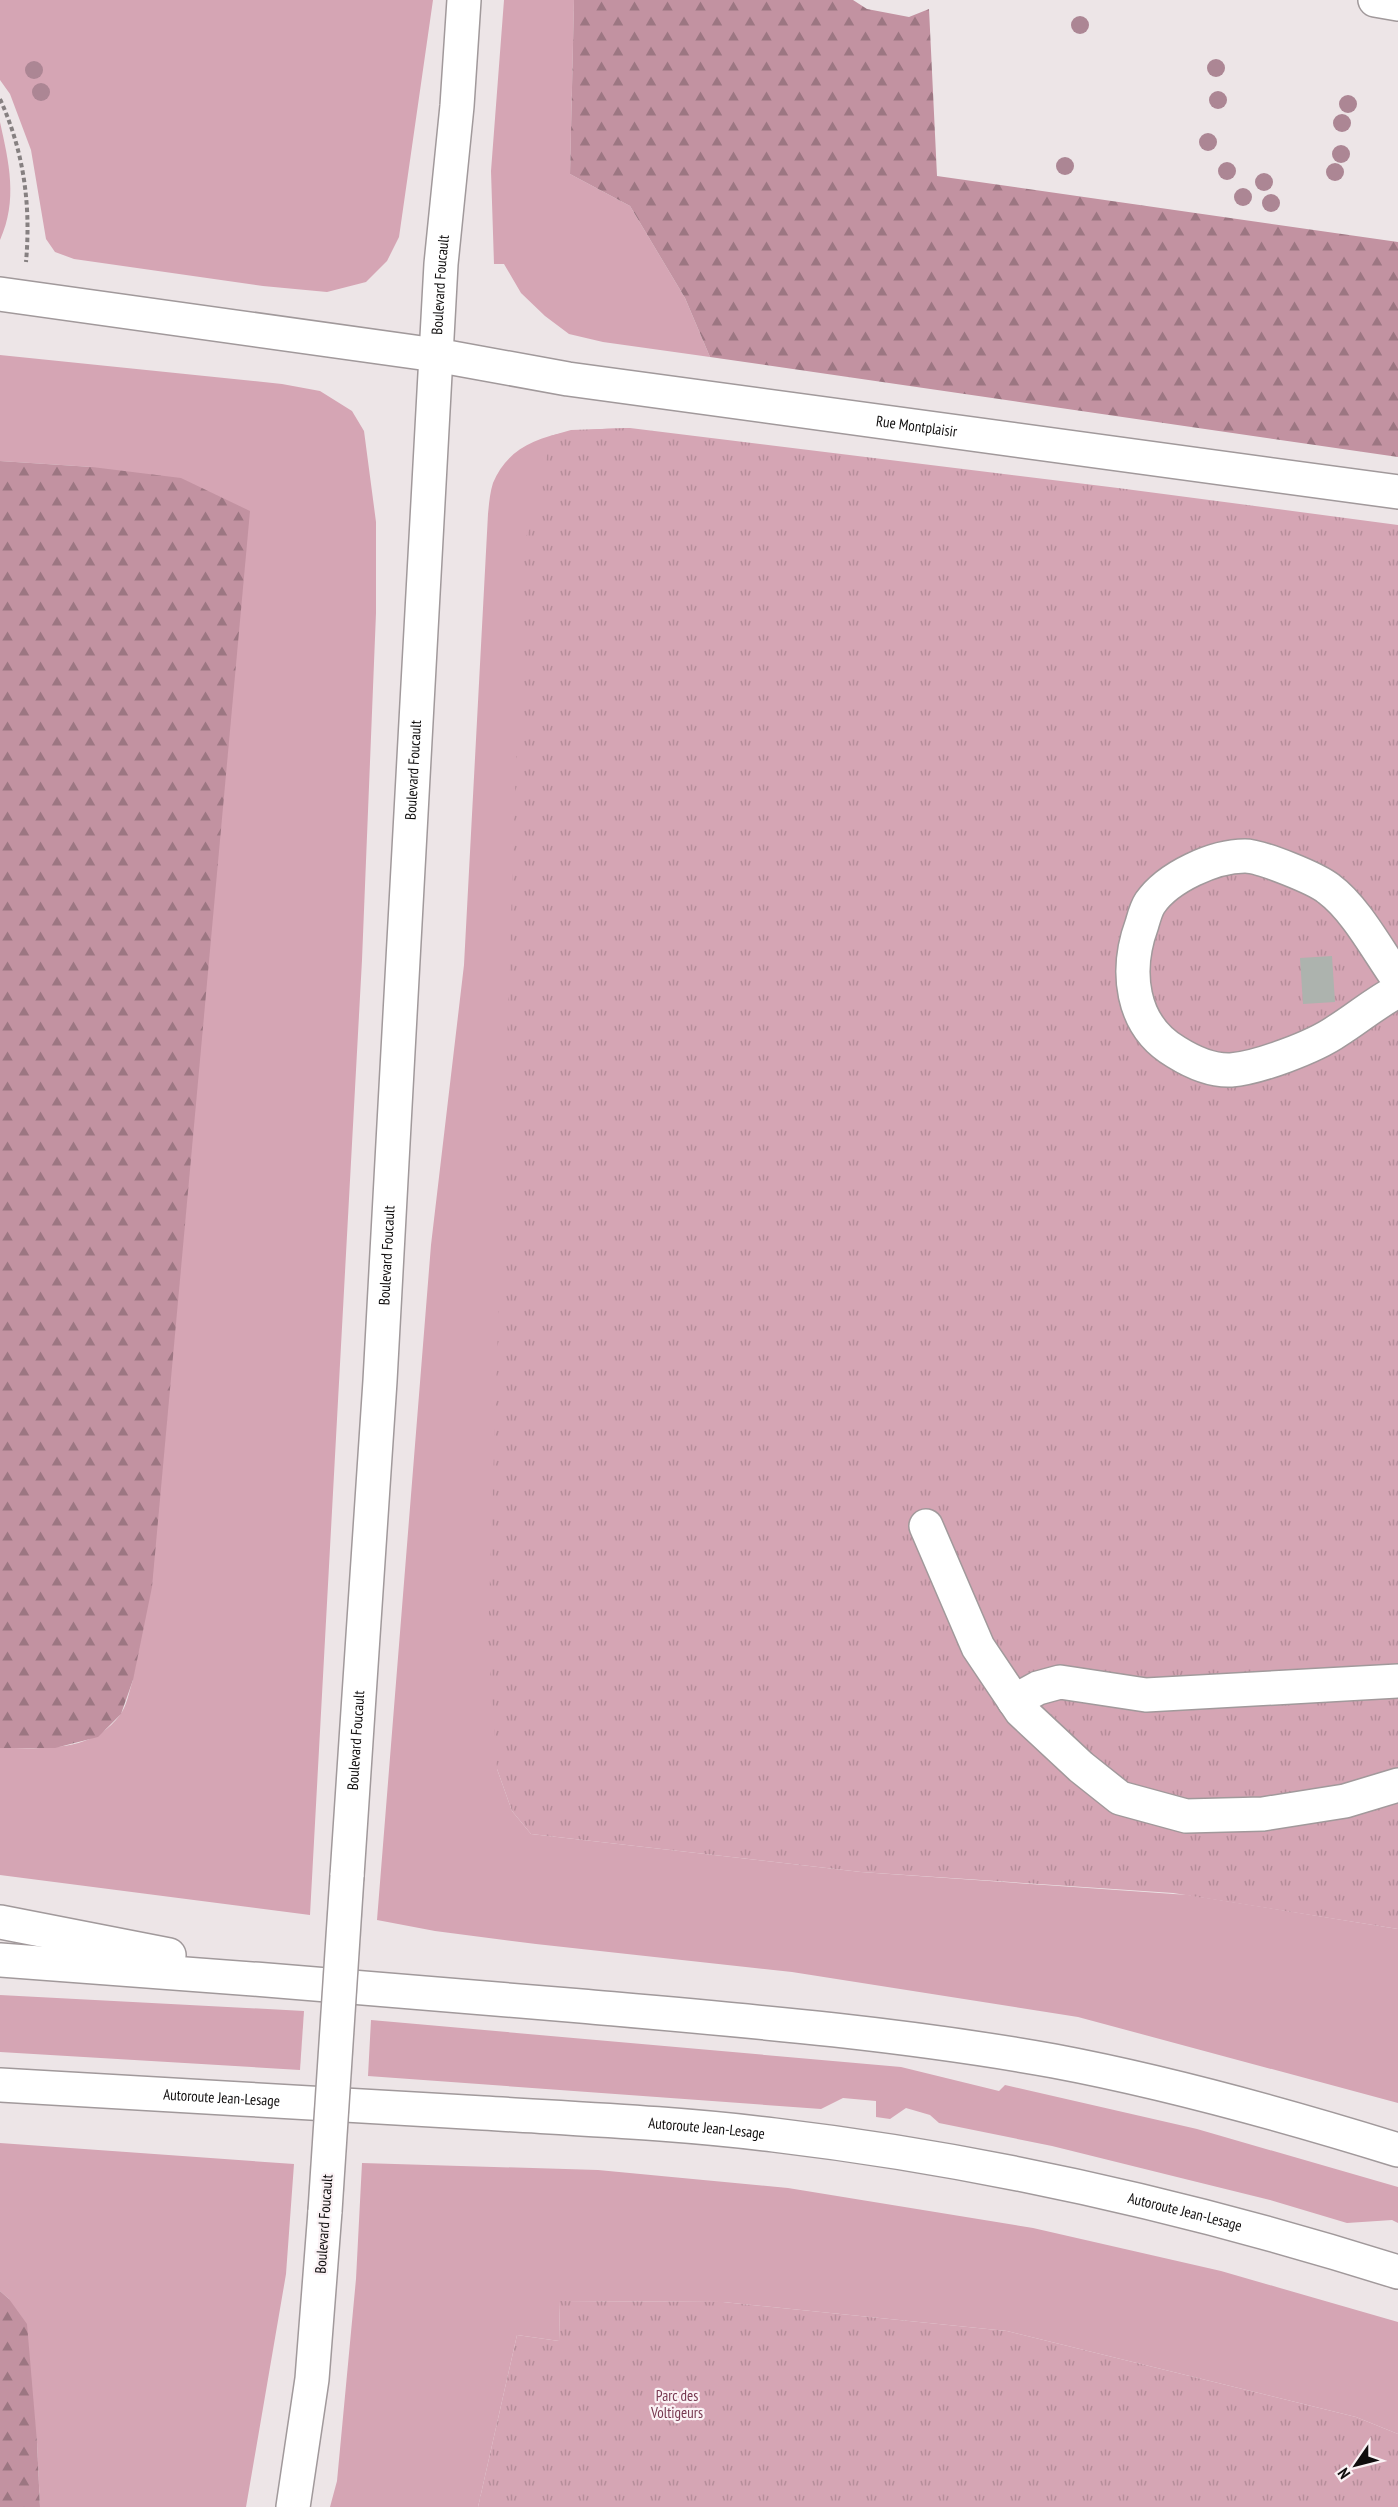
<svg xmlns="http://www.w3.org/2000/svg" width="1398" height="2507" font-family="'PT Sans Narrow',sans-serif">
<defs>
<pattern id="forest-firs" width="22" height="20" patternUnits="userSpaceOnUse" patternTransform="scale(1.5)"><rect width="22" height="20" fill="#c292a1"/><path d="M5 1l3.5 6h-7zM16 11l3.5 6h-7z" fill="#9c7682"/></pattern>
<pattern id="park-tufts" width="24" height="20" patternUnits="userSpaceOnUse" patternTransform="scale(1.5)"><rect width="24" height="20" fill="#d5a5b4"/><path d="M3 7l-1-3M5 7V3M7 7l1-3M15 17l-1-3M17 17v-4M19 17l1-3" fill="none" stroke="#b68d9a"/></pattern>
</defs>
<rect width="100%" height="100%" fill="#ede5e7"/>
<g fill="#d5a5b4">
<path d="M 0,0 L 433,0 L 399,237 L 387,261 L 366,282 L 327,292 L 263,286 L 74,259 L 55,252 L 46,239 L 31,150 L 10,94 L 0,80 Z"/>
<path d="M 504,0 L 574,0 L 570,174 L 630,206 L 685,298 L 710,357 L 603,342 L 569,334 L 545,316 L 521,293 L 504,264 L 494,264 L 491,171 Z"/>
<path d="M 0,122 C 9,163 18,200 0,240 Z"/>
<path d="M 0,355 L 282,384 L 320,391 L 352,411 L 364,431 L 376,522 L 376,613 L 362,960 L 310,1915 L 0,1875 L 0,1748 C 42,1748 92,1753 120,1715 C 127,1706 129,1691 133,1680 L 92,467 L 0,461 Z"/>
<path d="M 630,428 L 497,1769 L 512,1811 L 531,1834 L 861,1872 L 1188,1895 L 1398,1929 L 1398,2103 L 1078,2017 L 792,1972 L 536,1944 L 435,1931 L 377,1920 L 431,1245 L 464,965 L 488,514 C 489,504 490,492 493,483 C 515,428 582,430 630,428 Z"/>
<path d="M 0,1995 L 304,2011 L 300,2070 L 0,2052 Z"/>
<path d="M 371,2020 L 901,2067 L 999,2091 L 1005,2085 L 1197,2129 L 1398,2187 L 1398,2223 L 1392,2220 L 1347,2223 L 1270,2200 L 1189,2180 L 1052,2146 L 939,2123 L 930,2115 L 906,2108 L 890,2119 L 876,2117 L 876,2101 L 843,2098 L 821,2109 L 368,2076 Z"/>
<path d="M 0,2143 L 294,2164 L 286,2274 L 246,2507 L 40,2507 L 37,2442 L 9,2299 L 0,2291 Z"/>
<path d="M 362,2163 L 598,2170 L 788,2188 L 1033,2228 L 1221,2271 L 1398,2322 L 1398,2434 L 1356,2417 L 1007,2331 L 723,2302 L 560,2301 L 559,2341 L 517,2335 L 478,2507 L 330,2507 L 337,2481 L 356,2279 Z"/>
</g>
<g fill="url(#forest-firs)">
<path d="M 574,0 L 853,0 L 867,9 L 909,17 L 929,9 L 937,176 L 1398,242 L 1398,457 L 710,357 L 685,298 L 630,206 L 570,174 Z"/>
<path d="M 0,461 L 92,467 L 181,478 L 250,511 L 152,1587 L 133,1680 L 121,1714 L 98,1737 L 55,1748 L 0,1748 Z"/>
<path d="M 0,2291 L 9,2299 L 27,2324 L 37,2442 L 40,2507 L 0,2507 Z"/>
</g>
<g fill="url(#park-tufts)">
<path d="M 630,428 L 1118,488 L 1398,525 L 1398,1929 L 1173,1893 L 861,1872 L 531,1834 L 512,1811 L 497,1769 L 488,1640 L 523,543 L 539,509 L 550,436 L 571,430 Z"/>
<path d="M 560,2301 L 723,2302 L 1007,2331 L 1356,2417 L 1398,2434 L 1398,2507 L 478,2507 L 517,2335 L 559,2341 Z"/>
</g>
<path fill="#adb3ae" d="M 1332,956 L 1335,1002 L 1303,1004 L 1300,958 Z"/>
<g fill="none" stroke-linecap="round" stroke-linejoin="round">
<defs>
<g id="minor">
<path d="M 1375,0 L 1398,4"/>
<path id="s1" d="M 436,355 L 568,379 L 1398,492"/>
<path d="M 1398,979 C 1378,951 1356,909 1329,889 C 1317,879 1261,856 1245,856 C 1214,856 1168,877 1150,903 C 1146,909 1144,917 1142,924 C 1125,970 1130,1025 1176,1052 C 1192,1062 1211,1071 1231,1070 C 1258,1068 1314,1047 1337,1031 C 1358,1018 1376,1002 1398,991"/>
<path d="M 926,1526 L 978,1647 L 1021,1711 L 1081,1767 L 1120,1798 L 1186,1816 L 1263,1814 L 1345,1801 L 1398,1785"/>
<path d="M 1014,1701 L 1038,1688 L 1060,1682 L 1146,1695 L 1398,1681"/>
<path id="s2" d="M 347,1876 L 380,1381 L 441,264 L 457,106 L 464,0"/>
<path d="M 293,2507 L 312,2379 L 325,2211"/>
</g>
<g id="highway">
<path d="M 0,294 L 436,355"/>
<path d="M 0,1922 L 169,1955"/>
<path d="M 0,1960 C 194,1974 387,1989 581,2006 C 739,2020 898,2033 1054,2061 C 1171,2083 1285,2115 1398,2150"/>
<path id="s3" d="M 0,2085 C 161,2095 322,2103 483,2113 C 580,2119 677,2123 774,2135 C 985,2160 1195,2208 1398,2272"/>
</g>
</defs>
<use href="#minor" stroke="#a1999b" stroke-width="36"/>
<use href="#highway" stroke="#a1999b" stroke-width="36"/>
<path stroke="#868081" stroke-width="4" stroke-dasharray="4.5 3" stroke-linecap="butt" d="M 0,99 C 24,152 31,205 26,262"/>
<use href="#minor" stroke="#fff" stroke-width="33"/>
<use href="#highway" stroke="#fff" stroke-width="33"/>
<defs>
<path id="minor-bridge" d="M 325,2211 L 347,1876"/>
</defs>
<use href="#minor-bridge" stroke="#a1999b" stroke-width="36" stroke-linecap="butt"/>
<use href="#minor-bridge" stroke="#fff" stroke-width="33"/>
</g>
<g fill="#ac8694">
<circle cx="1080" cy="25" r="9"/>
<circle cx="1216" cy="68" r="9"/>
<circle cx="34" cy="70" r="9"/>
<circle cx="41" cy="92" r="9"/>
<circle cx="1218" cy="100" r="9"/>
<circle cx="1348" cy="104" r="9"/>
<circle cx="1342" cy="123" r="9"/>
<circle cx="1208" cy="142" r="9"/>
<circle cx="1341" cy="154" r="9"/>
<circle cx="1065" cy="166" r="9"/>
<circle cx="1227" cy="171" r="9"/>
<circle cx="1335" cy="172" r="9"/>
<circle cx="1264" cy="182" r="9"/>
<circle cx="1243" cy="197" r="9"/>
<circle cx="1271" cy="203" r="9"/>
</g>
<g text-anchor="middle" stroke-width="4.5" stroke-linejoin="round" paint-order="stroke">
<g font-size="15" fill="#0f0d0d" stroke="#fbf2f5">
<text dy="5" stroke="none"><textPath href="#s2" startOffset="1594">Boulevard Foucault</textPath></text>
<text dy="5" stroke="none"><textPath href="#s1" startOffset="486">Rue Montplaisir</textPath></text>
<text dy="5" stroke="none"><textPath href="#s2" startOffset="1108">Boulevard Foucault</textPath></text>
<text dy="5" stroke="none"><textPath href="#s2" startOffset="622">Boulevard Foucault</textPath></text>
<text dy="5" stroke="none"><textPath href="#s2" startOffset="136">Boulevard Foucault</textPath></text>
<text dy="5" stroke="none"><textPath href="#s3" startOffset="222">Autoroute Jean-Lesage</textPath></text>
<text dy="5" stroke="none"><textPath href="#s3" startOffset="708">Autoroute Jean-Lesage</textPath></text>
<text dy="5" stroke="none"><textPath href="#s3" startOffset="1194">Autoroute Jean-Lesage</textPath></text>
<text transform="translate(324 2224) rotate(-86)" y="5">Boulevard Foucault</text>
</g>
<g font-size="15" fill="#773951" stroke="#fbf2f5">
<text x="677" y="2401">Parc des<tspan x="677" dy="17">Voltigeurs</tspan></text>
</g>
</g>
<g transform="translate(1356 2465) rotate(235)" stroke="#fbf2f5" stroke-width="4.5" paint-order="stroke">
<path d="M0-4.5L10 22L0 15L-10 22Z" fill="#0f0d0d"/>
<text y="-9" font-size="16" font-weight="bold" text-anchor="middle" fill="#0f0d0d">N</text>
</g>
</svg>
